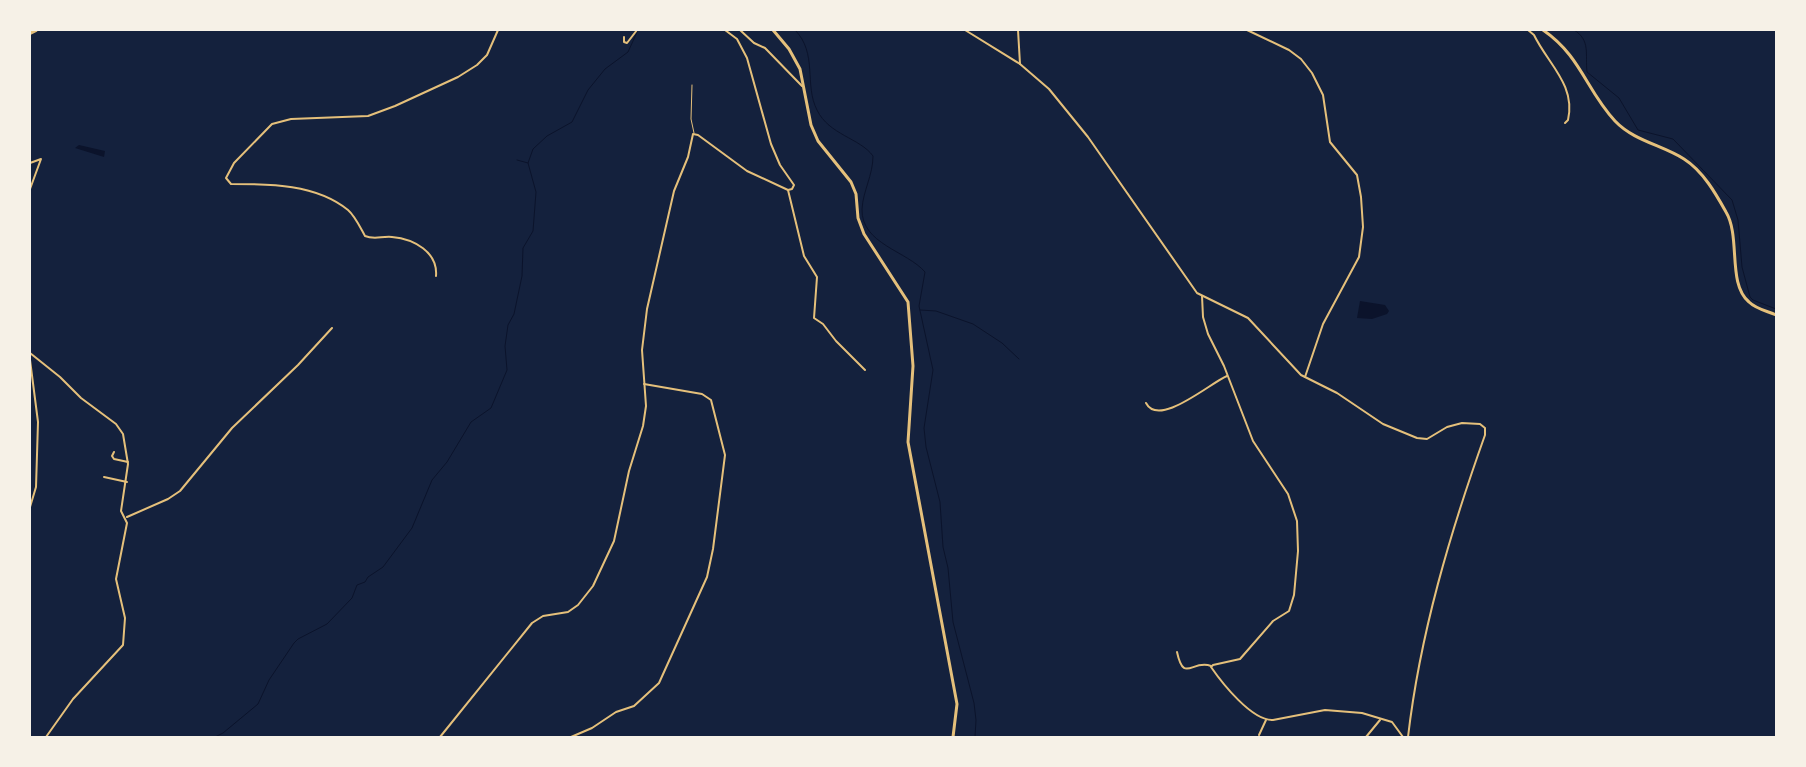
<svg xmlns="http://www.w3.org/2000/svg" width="1806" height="767" font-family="'Asap Condensed',sans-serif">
<rect width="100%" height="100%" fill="#14213d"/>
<g fill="#0b132b">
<path d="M 79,145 L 105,151 L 104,157 L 75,148 Z"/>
<path d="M 1360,301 L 1385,305 L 1389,311 L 1387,314 L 1372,319 L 1357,318 Z"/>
</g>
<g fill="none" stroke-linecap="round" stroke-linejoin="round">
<g stroke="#0b132b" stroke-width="1">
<path d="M 795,30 C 818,53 804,85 817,110 C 829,135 860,138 873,156 C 873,175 863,191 862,209 C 861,244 907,251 925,272 L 919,306 L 933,370 L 924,428 L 926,447 L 940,502 L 943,547 L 948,568 L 953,622 L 974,703 L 976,720 L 975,737"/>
<path d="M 1574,30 C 1591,40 1585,55 1587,72 L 1619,98 L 1638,130 L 1673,139 L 1732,200 L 1738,220 L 1742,267 L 1750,297 L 1753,300 L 1776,309"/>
<path d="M 517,160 L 528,163"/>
<path d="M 920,310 L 936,311 L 973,324 L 1002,343 L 1019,359"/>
<path d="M 215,737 L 223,733 L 258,704 L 269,680 L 294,643 L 298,639 L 327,624 L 352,598 L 357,585 L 365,582 L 368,577 L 383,567 L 412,528 L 432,480 L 447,462 L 471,422 L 491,408 L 507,370 L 505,346 L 508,325 L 514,314 L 522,276 L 523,248 L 533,231 L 536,192 L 528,163 L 533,149 L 547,136 L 572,122 L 588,90 L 605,69 L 628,52 L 638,30"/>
</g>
<path stroke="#e5c07b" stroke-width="1" d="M 692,85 L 691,119 L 694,133"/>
<g stroke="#e5c07b" stroke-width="2">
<path d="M 725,30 L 737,39 L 747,58 L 771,144 L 780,165 L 794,185 L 792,189 L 788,190"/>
<path d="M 740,30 L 754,43 L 765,48 L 802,86"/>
<path d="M 965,30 L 1020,64 L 1049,89 L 1088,137 L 1197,293 L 1248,318 L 1301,375 L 1337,393 L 1383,424 L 1417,438 L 1427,439 L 1447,427 L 1462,423 L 1480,424 L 1485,428 L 1485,435 C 1450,533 1420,634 1408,737"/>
<path d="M 1018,30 L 1020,64"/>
<path d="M 1247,30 L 1289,50 L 1301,59 L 1312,73 L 1323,95 L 1330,142 L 1357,175 L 1361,197 L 1363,227 L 1359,257 L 1323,324 L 1305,377"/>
<path d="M 1528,30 L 1534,35 C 1548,64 1576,85 1568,120 L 1565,123"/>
<path d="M 624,37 L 624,42 L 627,43 L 637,30"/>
<path d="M 30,163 L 41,159 L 30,189"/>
<path d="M 788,190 L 804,256 L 817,277 L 814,318 L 823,324 L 836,341 L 865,370"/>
<path d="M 436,276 C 438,252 414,239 392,237 C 382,236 374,240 365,236 C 360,227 355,216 348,210 C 316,184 270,184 231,184 L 226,178 L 234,163 L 272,124 L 291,119 L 368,116 L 395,106 L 458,77 L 477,65 L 487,55 L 498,30"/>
<path d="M 1202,296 L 1203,317 L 1208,334 L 1224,366 L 1253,441 L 1288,494 L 1297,521 L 1298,551 L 1294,595 L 1289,611 L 1273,621 L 1240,659 L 1213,665 L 1211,667 C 1222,683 1252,721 1273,720 L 1325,710 L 1362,713 L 1392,722 L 1403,737"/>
<path d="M 30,353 L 60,377 L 81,398 L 116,424 L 123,434 L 128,464 L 121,511 L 127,523 L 116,579 L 125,618 L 123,645 L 73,699 L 46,737"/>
<path d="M 30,360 L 38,422 L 36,487 L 30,507"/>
<path d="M 1146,403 C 1159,428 1210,383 1227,376"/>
<path d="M 114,452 L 112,456 L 114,459 L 128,462"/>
<path d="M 104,477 L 127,482"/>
<path d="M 127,517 L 168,499 L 180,491 L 232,428 L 298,365 L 332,328"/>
<path d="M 1177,652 C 1184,684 1192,659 1211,666"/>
<path d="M 1259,735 L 1266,720"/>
<path d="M 440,737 L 532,623 L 543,616 L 568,612 L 578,605 L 593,586 L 614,541 L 629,471 L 643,426 L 646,406 L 642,350 L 647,309 L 674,191 L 688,157 L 693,134 L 698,135 L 747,171 L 788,190"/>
<path d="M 571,737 L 592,728 L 616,712 L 634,706 L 659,683 L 707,577 L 713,549 L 725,455 L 711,400 L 702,394 L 644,384"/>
<path d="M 1366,737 L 1380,720"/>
</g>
<path stroke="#e5c07b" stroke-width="3" d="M 1543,30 C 1581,56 1586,90 1615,121 C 1634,141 1662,145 1684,159 C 1703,171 1716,194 1726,212 C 1741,237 1727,284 1749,302 C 1756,309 1767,311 1776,315"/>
<path stroke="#e5c07b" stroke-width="3" d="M 773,30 L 789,49 L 800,69 L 811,125 L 818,141 L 851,182 L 856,194 L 858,218 L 864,234 L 908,302 L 913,366 L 908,442 L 957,704 L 953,737"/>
<path stroke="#e5c07b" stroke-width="4" d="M 30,33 L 36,30"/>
</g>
<rect width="1806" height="767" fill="none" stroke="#f6f1e7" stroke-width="62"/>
</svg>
